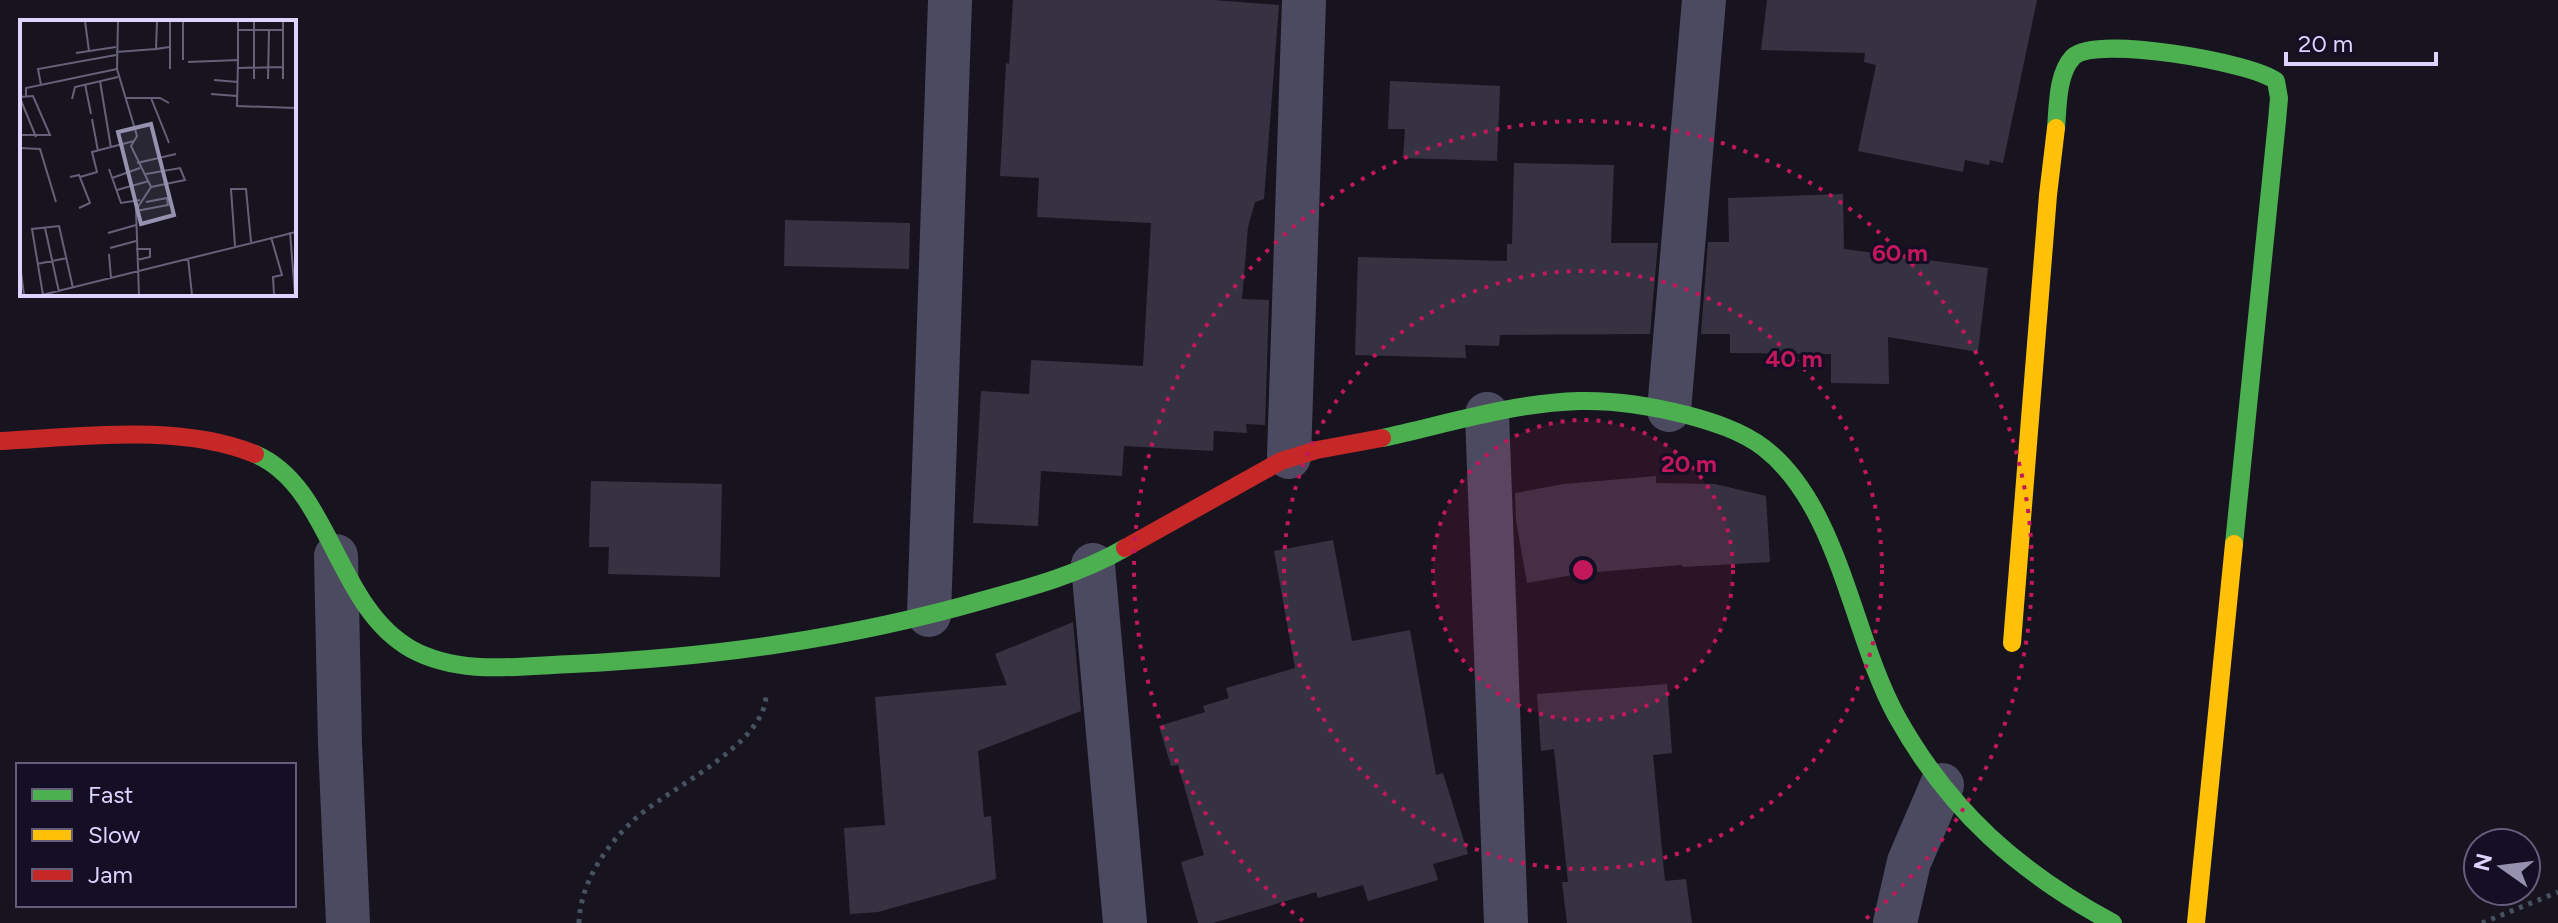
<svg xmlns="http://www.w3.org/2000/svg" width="2558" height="923" font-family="Figtree,sans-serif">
<rect width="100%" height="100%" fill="#171420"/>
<g fill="#363242">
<path d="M 1013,0 L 1213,0 L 1279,5 L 1264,199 L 1255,202 L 1248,227 L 1242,299 L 1269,300 L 1265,425 L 1246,424 L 1247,433 L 1214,431 L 1213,451 L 1124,446 L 1122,476 L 1041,471 L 1038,526 L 973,523 L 981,391 L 1029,394 L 1031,360 L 1143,366 L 1151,223 L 1037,217 L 1039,178 L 1000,176 L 1006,63 L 1009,64 Z"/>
<path d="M 1767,0 L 2037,0 L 2003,163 L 1990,160 L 1989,165 L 1965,160 L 1963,172 L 1858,151 L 1876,65 L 1864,62 L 1865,53 L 1761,50 Z"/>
<path d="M 1390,81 L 1500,86 L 1497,161 L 1403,158 L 1405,129 L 1388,129 Z"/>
<path d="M 1514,163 L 1614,165 L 1611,243 L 1658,243 L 1650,334 L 1500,335 L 1499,346 L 1465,345 L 1466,358 L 1355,355 L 1358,257 L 1507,261 L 1507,244 L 1512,244 Z"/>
<path d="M 1843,194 L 1844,249 L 1988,268 L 1978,352 L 1888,337 L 1889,384 L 1831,383 L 1831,354 L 1730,353 L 1730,334 L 1701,334 L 1708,242 L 1729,242 L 1728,198 Z"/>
<path d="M 785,220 L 910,223 L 909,269 L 784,266 Z"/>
<path d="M 1656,476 L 1656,483 L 1715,484 L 1766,496 L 1770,562 L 1683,567 L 1682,565 L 1584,573 L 1527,583 L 1516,520 L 1515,493 L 1564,484 Z"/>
<path d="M 591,481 L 722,484 L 720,577 L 608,574 L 609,547 L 589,547 Z"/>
<path d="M 1333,540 L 1352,641 L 1410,630 L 1436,775 L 1443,773 L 1468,854 L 1433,864 L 1438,880 L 1368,901 L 1363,885 L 1318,898 L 1316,892 L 1213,923 L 1198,923 L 1181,862 L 1204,855 L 1178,765 L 1171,766 L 1159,726 L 1205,712 L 1203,706 L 1229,698 L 1226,688 L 1295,668 L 1274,551 Z"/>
<path d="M 1073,622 L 1081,711 L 978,751 L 984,817 L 991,816 L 996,879 L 878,912 L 850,914 L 844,828 L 885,825 L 875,697 L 1007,685 L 995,654 Z"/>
<path d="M 1667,684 L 1672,753 L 1653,755 L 1665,881 L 1686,879 L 1692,923 L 1567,923 L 1562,882 L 1568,882 L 1554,749 L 1541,751 L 1537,694 Z"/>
</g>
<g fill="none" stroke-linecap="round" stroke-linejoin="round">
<g stroke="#475261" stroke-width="5" stroke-dasharray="4 6" stroke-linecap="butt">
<path d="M 579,923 C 580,883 606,845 636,818 C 671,787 764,745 766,696"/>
<path d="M 2482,923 L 2558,892"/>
</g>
<g stroke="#4c4a60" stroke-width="44">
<path d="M 1669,410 L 1704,0"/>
<path d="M 1487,414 L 1506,923"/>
<path d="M 1289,457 L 1304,0"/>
<path d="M 336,556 L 340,744 L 348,923"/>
<path d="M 1093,565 L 1125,923"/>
<path d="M 929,615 L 950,0"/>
<path d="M 1895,923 L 1909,862 L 1942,785"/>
</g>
<g stroke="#4caf50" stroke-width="18">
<path d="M 2056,128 C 2058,106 2057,74 2073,57 C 2096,35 2251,62 2276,81 L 2279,98 L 2277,121 L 2234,544"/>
<path d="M 1382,438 C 1447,424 1512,403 1579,401 C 1615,400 1652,406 1687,415 C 1713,422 1742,431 1764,448 C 1840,507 1852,636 1897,717 C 1950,812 2019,872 2113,923"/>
<path d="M 255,454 C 331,486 335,606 411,649 C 460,676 519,666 572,664 C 713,657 848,639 984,600 C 1032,587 1082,573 1125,548"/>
</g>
<g stroke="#ffc107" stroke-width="18">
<path d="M 2012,643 L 2048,195 L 2056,128"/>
<path d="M 2196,923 L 2234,544"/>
</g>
<g stroke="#c62828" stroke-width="18">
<path d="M 0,441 C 80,437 180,423 255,454"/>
<path d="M 1125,548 L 1281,461 L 1317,450 L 1382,438"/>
</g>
</g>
<circle cx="1583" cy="570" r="150" fill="#c2185b" fill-opacity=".12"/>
<g fill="none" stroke="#c2185b" stroke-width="4" stroke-dasharray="4 8">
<circle cx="1583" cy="570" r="150"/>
<circle cx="1583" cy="570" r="299"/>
<path d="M1303 921A449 449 0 1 1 1863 921"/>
</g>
<g transform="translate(20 20)">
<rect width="276" height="276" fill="#171420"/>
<path fill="none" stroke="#666179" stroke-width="2" d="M 65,1 L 69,31M 98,1 L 97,49 L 117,116 L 111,126 L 131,167 L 116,190 L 119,275M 137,1 L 136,29 L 149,27M 150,1 L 150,49M 163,1 L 163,40M 263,1 L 263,59M 218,10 L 263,10M 96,32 L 136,29M 56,33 L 96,27M 218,40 L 218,1M 168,42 L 218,40 L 217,86 L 276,88M 218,48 L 263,47M 234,59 L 234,1M 248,59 L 249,10M 194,60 L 218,62M 80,61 L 91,128M 65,64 L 71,94M 21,65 L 18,49 L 96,35M 191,74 L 217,76M 6,76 L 6,68 L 97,49M 0,77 L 13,76 L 30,115 L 0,115M 0,78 L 16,117M 105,78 L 140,78 L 149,83M 131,78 L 149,123M 52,79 L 55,67 L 98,57M 72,99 L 78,131M 0,128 L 20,129 L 36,182M 117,143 L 156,134M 89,149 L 101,183 L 120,180M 126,154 L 160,148 L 165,160 L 131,167M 50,157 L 59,155 L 70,183 L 59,188M 60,157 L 77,152 L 72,132 L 114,121M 92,158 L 120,148M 97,170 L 129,161M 116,191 L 148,185 L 147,178 L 126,182M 25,208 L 39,272M 270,212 L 275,275M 88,213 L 116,205M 251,217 L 262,255 L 253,257 L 254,275M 215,226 L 211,169 L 226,169 L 231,222M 90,228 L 116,221M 116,229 L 130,229 L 130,237 L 117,240M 89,234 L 91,258M 168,238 L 172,275M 17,244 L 47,238M 0,245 L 4,275M 22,275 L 276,212M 23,275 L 12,209 L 39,206 L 53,268"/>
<path fill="#9791b0" fill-opacity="0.15" stroke="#9791b0" stroke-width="4" d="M 131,104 L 154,195 L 121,204 L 98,112 Z"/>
<rect width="276" height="276" fill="none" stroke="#dcd4fe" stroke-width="4"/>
</g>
<circle cx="1583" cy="570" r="12" fill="#c2185b" stroke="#140f25" stroke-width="4"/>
<g font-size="24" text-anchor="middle" font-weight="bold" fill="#c2185b" stroke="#140f25" stroke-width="6" stroke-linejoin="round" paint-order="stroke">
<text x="1900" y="261">60 m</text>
<text x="1794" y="367">40 m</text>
<text x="1689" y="472">20 m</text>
</g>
<rect x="16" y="763" width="280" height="144" fill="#140f25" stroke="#645e7c" stroke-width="2"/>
<rect x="32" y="789" width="40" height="12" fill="#4caf50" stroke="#645e7c" stroke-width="2"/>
<text x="88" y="803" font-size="24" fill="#dcd4fe">Fast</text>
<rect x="32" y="829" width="40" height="12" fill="#ffc107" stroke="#645e7c" stroke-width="2"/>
<text x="88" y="843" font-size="24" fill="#dcd4fe">Slow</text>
<rect x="32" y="869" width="40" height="12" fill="#c62828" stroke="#645e7c" stroke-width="2"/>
<text x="88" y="883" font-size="24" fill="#dcd4fe">Jam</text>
<g transform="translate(2502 867) rotate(284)"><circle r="38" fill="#140f25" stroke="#645e7c" stroke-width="2"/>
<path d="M0-6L14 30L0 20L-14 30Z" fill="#9791b0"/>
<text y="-12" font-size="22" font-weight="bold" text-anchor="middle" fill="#dcd4fe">N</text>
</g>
<path d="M2286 52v12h150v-12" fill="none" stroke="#dcd4fe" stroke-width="4"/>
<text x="2298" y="52" font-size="24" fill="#dcd4fe" stroke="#140f25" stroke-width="6" paint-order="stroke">20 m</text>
</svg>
